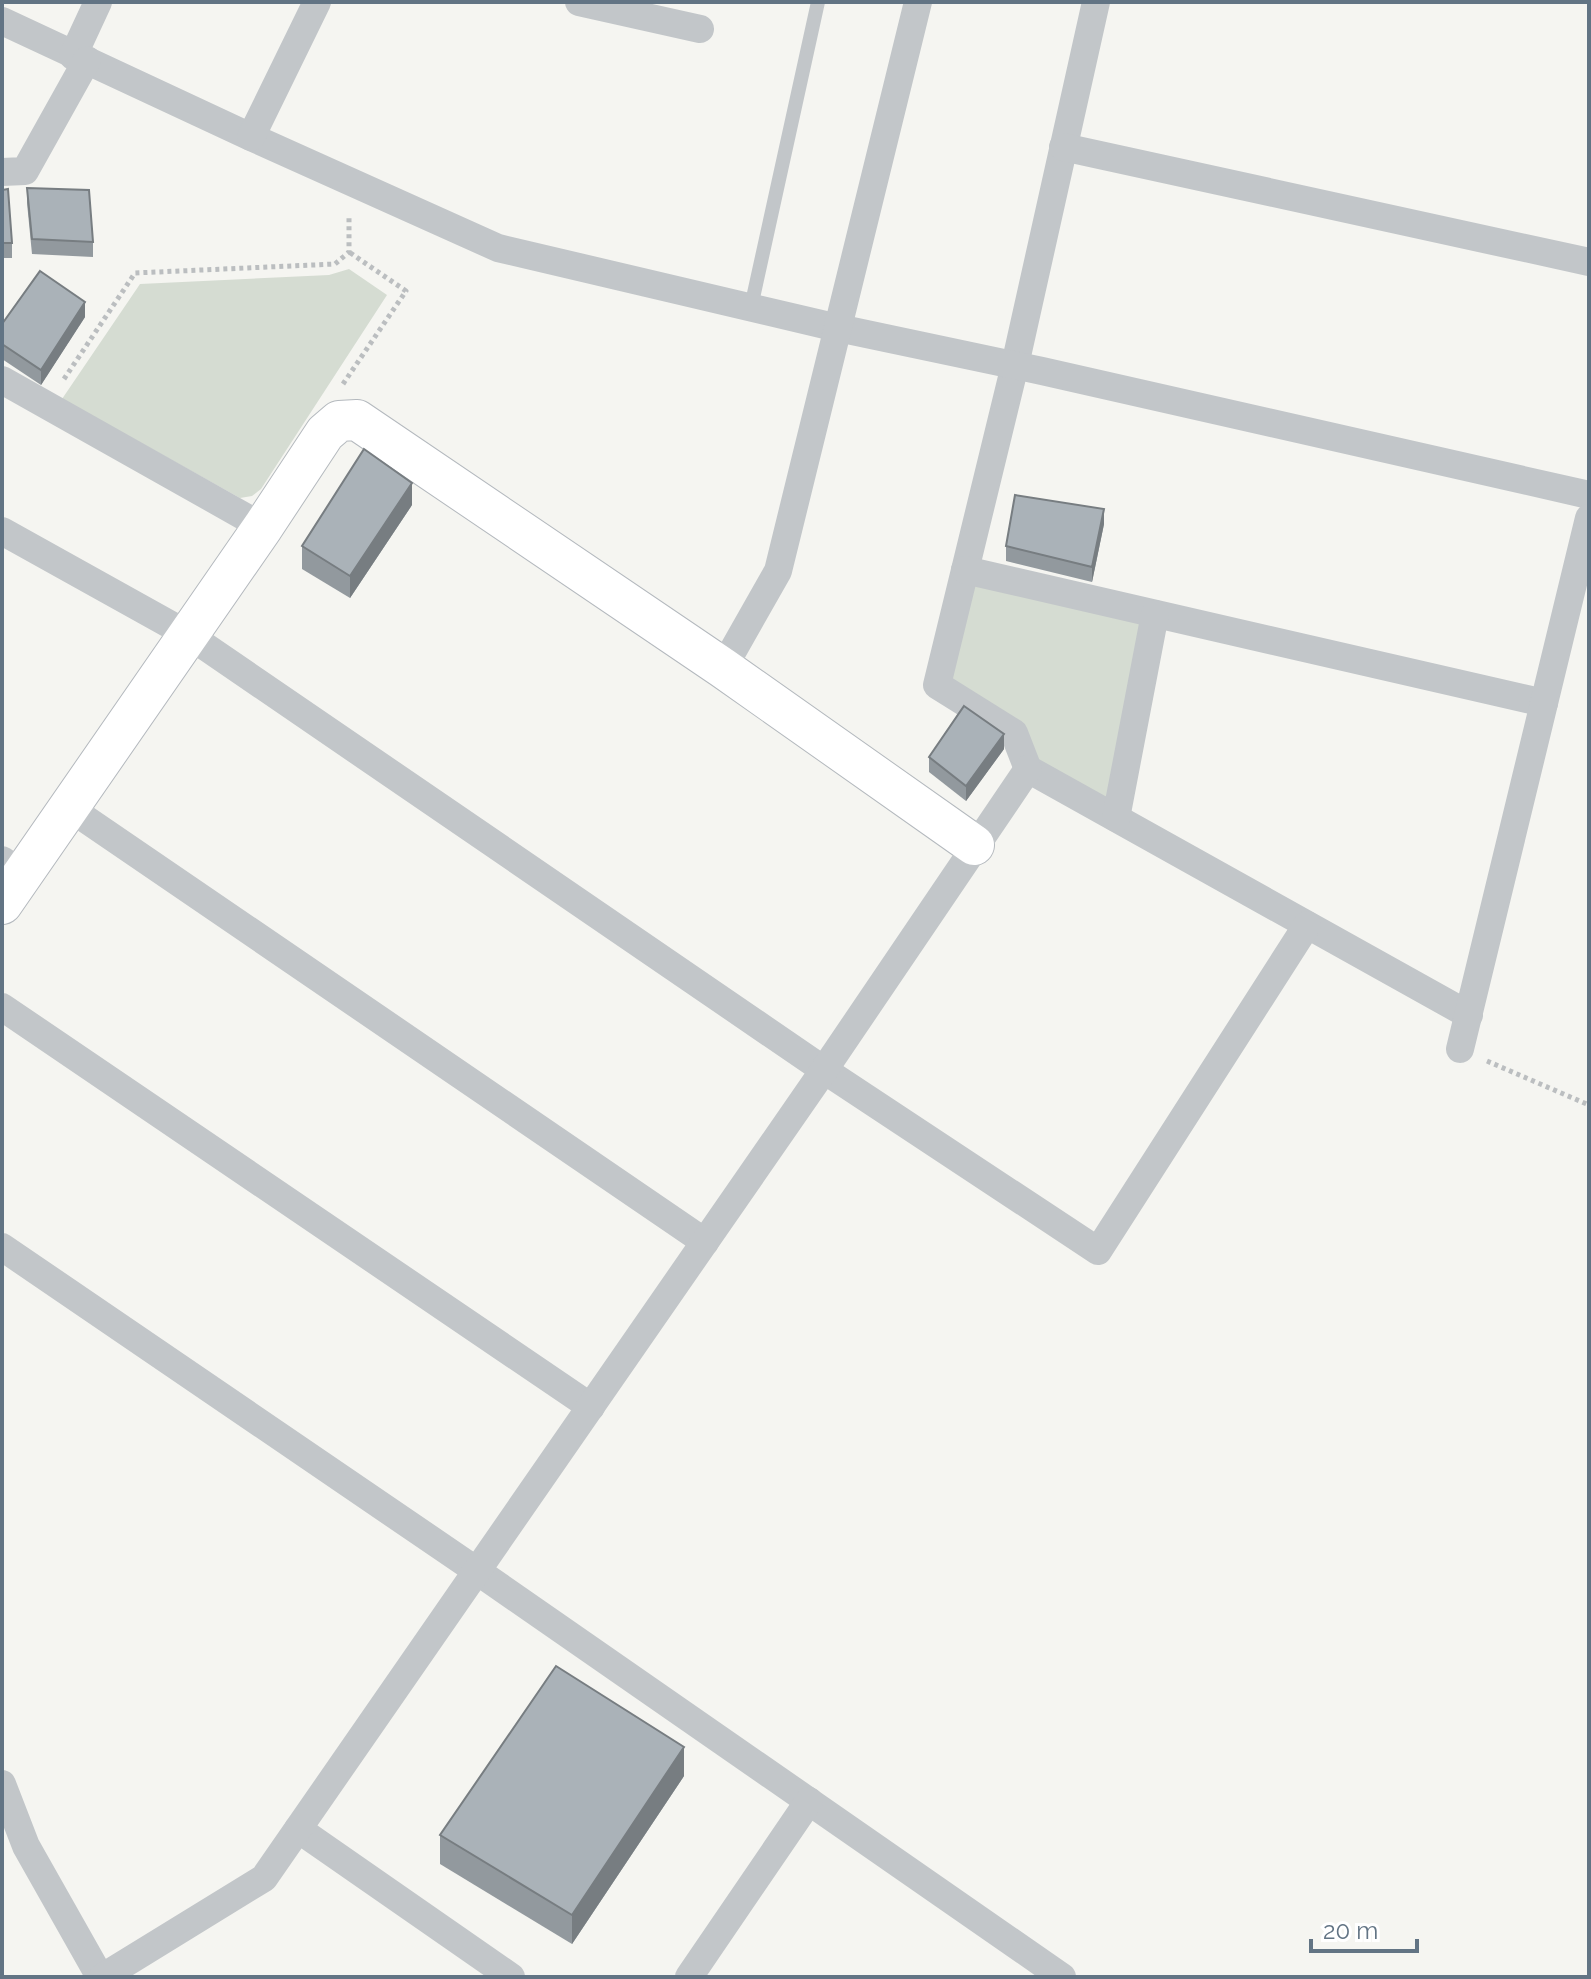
<svg xmlns="http://www.w3.org/2000/svg" width="1591" height="1979" font-family="Raleway,sans-serif">
<rect width="100%" height="100%" fill="#f5f5f1"/>
<g fill="#d5dcd2">
<path d="M 349,269 L 387,295 L 261,489 L 252,496 L 240,498 L 62,399 L 140,284 L 329,275 Z"/>
<path d="M 965,570 L 1155,614 L 1116,818 L 1028,769 L 1016,723 L 937,685 Z"/>
</g>
<g fill="none" stroke-linecap="round" stroke-linejoin="round">
<defs>
<path id="secondary" d="M 2,904 L 263,527 L 325,433 L 339,421 L 357,420 L 723,668 L 974,845"/>
</defs>
<use href="#secondary" stroke="#b4b9be" stroke-width="42"/>
<g stroke="#bbbec0" stroke-width="5" stroke-dasharray="4 4" stroke-linecap="butt">
<path d="M 64,379 L 135,273 L 335,264 L 349,252 L 349,216"/>
<path d="M 343,384 L 406,291 L 349,252"/>
<path d="M 1487,1061 L 1589,1105"/>
</g>
<path stroke="#c2c6c9" stroke-width="14" d="M 751,307 L 818,2"/>
<g stroke="#c2c6c9" stroke-width="28">
<path d="M 579,2 L 700,29"/>
<path d="M 1096,2 L 1015,365 L 937,685 L 1014,733 L 1028,769 L 1469,1015"/>
<path d="M 2,21 L 251,137 L 498,248 L 838,328 L 1042,371 L 1589,495"/>
<path d="M 73,56 L 98,2"/>
<path d="M 251,137 L 317,2"/>
<path d="M 1063,147 L 1589,262"/>
<path d="M 2,172 L 25,171 L 87,60"/>
<path d="M 2,380 L 263,527"/>
<path d="M 2,531 L 187,634 L 824,1070 L 1098,1251 L 1307,925"/>
<path d="M 965,570 L 1544,703"/>
<path d="M 723,668 L 778,571 L 918,2"/>
<path d="M 68,807 L 705,1242"/>
<path d="M 1116,818 L 1155,614"/>
<path d="M 2,860 L 22,874"/>
<path d="M 2,1007 L 591,1407"/>
<path d="M 1460,1049 L 1589,518"/>
<path d="M 2,1247 L 477,1571 L 1062,1977"/>
<path d="M 2,1784 L 26,1846 L 100,1977"/>
<path d="M 298,1829 L 511,1977"/>
<path d="M 103,1977 L 264,1878 L 824,1070 L 1028,769"/>
<path d="M 689,1977 L 809,1801"/>
</g>
<use href="#secondary" stroke="#fff" stroke-width="40"/>
</g>
<g fill="#92999e">
<path d="M 27,188 L 93,242 L 93,257 L 32,254 L 27,203 Z"/>
<path d="M 2,190 L 12,243 L 12,258 L 2,258 Z"/>
<path d="M 85,317 L 41,385 L 2,359 L 2,324 Z"/>
<path d="M 412,505 L 350,598 L 302,569 L 302,546 Z"/>
<path d="M 1104,524 L 1092,582 L 1006,561 L 1006,546 Z"/>
<path d="M 1004,749 L 966,801 L 929,772 L 929,757 Z"/>
<path d="M 684,1776 L 572,1944 L 440,1864 L 440,1835 Z"/>
</g>
<g fill="#777d81">
<path d="M 85,302 L 85,317 L 41,385 L 41,370 Z"/>
<path d="M 412,483 L 412,505 L 350,598 L 350,576 Z"/>
<path d="M 1104,509 L 1104,524 L 1092,582 L 1092,567 Z"/>
<path d="M 1004,734 L 1004,749 L 966,801 L 966,786 Z"/>
<path d="M 684,1747 L 684,1776 L 572,1944 L 572,1915 Z"/>
</g>
<g fill="#aab2b8" stroke="#777d81" stroke-width="2">
<path d="M 27,188 L 89,190 L 93,242 L 32,239 Z"/>
<path d="M 8,189 L 12,243 L 2,243 L 2,190 Z"/>
<path d="M 40,271 L 85,302 L 41,370 L 2,344 L 2,324 Z"/>
<path d="M 364,449 L 412,483 L 350,576 L 302,546 Z"/>
<path d="M 1015,495 L 1104,509 L 1092,567 L 1006,546 Z"/>
<path d="M 964,706 L 1004,734 L 966,786 L 929,757 Z"/>
<path d="M 556,1666 L 684,1747 L 572,1915 L 440,1835 Z"/>
</g>
<rect width="1591" height="1979" fill="none" stroke="#627484" stroke-width="8"/>
<path d="M1311 1939v12h106v-12" fill="none" stroke="#627484" stroke-width="4"/>
<text x="1323" y="1939" font-size="24" fill="#627484" stroke="#ffffff" stroke-width="6" paint-order="stroke">20 m</text>
</svg>
